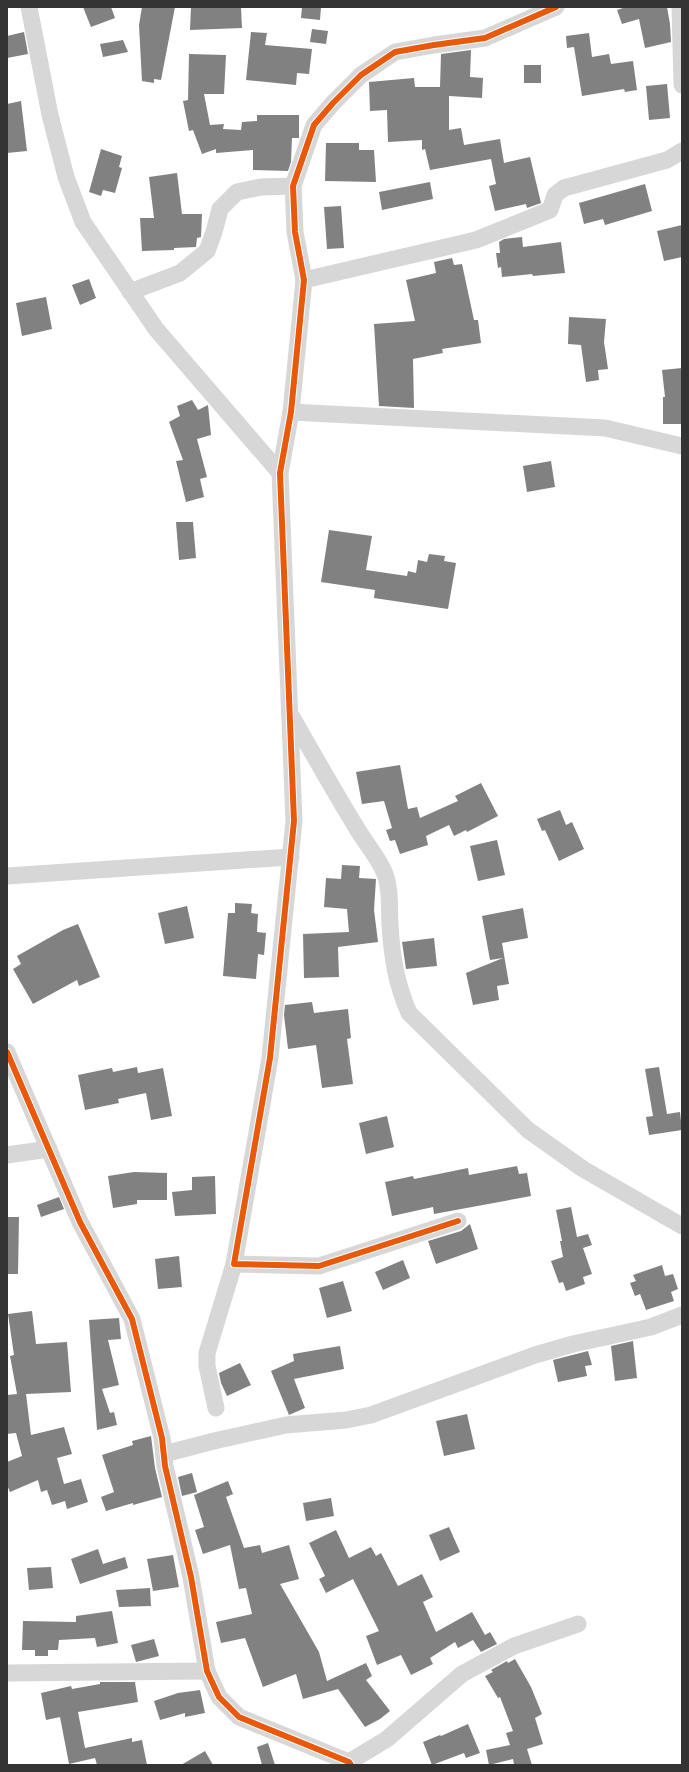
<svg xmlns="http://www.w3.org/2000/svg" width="689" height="1772" font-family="'IBM Plex Sans',sans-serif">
<rect width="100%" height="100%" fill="#fff"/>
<g fill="#818181">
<path d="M 83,7 L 111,7 L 115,18 L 91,27 Z"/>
<path d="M 142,7 L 175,7 L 161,80 L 154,79 L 154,83 L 142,81 L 139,25 Z"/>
<path d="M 191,7 L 241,7 L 242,28 L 190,30 Z"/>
<path d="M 302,7 L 321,7 L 320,20 L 301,18 Z"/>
<path d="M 626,7 L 667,7 L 670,24 L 671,42 L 645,48 L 639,19 L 622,24 L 617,10 Z"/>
<path d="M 312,29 L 328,31 L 326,44 L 310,42 Z"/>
<path d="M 24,32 L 28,54 L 7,58 L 7,36 Z"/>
<path d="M 251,32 L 267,33 L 265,45 L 312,49 L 309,74 L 297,73 L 296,85 L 246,80 Z"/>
<path d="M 589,33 L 592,57 L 609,54 L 611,64 L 633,61 L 637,90 L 625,92 L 624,89 L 582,96 L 574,47 L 567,48 L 566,36 Z"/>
<path d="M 123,40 L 128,52 L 103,57 L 100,44 Z"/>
<path d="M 471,50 L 470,77 L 483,78 L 482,98 L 449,96 L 449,130 L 461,128 L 464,145 L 500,139 L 504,163 L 530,157 L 541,203 L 527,208 L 526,204 L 495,211 L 489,186 L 496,184 L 491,159 L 430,170 L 425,149 L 422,150 L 422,140 L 388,142 L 387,110 L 370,111 L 369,82 L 414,78 L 415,87 L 440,87 L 441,54 Z"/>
<path d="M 189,54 L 226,55 L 224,94 L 204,94 L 210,125 L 224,124 L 223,129 L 241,130 L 242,122 L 257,121 L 257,115 L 299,115 L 299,138 L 292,138 L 291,162 L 288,171 L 253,170 L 253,150 L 216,153 L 216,149 L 202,154 L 193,130 L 189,131 L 183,101 L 188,100 Z"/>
<rect x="524" y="65" width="17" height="18"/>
<path d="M 667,84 L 670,118 L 649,120 L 646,86 Z"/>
<path d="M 21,101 L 27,151 L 7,153 L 7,104 Z"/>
<path d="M 326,143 L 359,143 L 359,150 L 374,150 L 376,182 L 325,181 Z"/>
<path d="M 101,149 L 122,156 L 119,167 L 122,168 L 115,193 L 103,190 L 101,196 L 89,192 Z"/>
<path d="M 177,173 L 182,214 L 202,214 L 201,237 L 197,238 L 196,247 L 174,248 L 174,250 L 142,251 L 140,218 L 154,218 L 149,177 Z"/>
<path d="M 430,182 L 433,199 L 382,210 L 379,192 Z"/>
<path d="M 645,184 L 652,211 L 605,225 L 603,219 L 584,224 L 579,203 Z"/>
<path d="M 341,206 L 344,248 L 327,249 L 324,207 Z"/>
<path d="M 682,225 L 682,257 L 664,261 L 657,231 Z"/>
<path d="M 522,237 L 523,247 L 561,242 L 565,273 L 533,276 L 532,274 L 502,277 L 501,267 L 498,268 L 496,253 L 500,253 L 499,242 L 504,239 Z"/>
<path d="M 452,258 L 454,265 L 462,264 L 474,320 L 478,320 L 481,343 L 442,349 L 443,353 L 413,359 L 414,408 L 379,406 L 374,324 L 415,321 L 406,280 L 436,273 L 434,262 Z"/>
<path d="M 89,279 L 96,298 L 80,305 L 72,285 Z"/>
<path d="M 46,297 L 52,329 L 22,336 L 16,303 Z"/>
<path d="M 569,317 L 606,319 L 604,342 L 608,369 L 598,370 L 599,380 L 586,382 L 581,345 L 568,344 Z"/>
<path d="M 682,368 L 682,424 L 663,424 L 663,397 L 665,397 L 662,370 Z"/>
<path d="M 192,400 L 198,410 L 208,405 L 211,435 L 197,439 L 207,477 L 200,479 L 204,497 L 186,502 L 176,461 L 183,460 L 169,422 L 180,416 L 177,406 Z"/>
<path d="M 551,461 L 555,487 L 527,492 L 523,466 Z"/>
<path d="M 176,522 L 193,522 L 196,558 L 179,560 Z"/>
<path d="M 329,530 L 372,536 L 366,570 L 407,576 L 408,571 L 416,573 L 418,560 L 427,562 L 429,554 L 445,556 L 444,561 L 456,563 L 448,609 L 374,598 L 375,590 L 321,582 Z"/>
<path d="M 400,765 L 408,809 L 417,807 L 420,818 L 458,801 L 455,796 L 481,783 L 498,816 L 467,832 L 466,830 L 454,836 L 449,825 L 426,836 L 428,845 L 400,854 L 395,840 L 390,841 L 386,830 L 392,828 L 384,801 L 362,804 L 356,772 Z"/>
<path d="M 560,810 L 566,825 L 572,822 L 584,849 L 559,861 L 545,830 L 542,831 L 537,819 Z"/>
<path d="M 497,840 L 505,875 L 478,881 L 470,846 Z"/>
<path d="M 342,865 L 360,866 L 359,878 L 376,879 L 374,910 L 378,942 L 338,947 L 339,977 L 304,978 L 303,934 L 349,932 L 347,909 L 324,907 L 326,878 L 341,879 Z"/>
<path d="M 235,903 L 252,904 L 251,913 L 258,914 L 257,932 L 266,933 L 264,955 L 258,954 L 256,979 L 223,976 L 228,913 L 235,913 Z"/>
<path d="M 187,906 L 194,938 L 165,944 L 158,913 Z"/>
<path d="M 523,908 L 528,938 L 502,943 L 509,984 L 497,986 L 499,1000 L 473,1005 L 466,973 L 503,958 L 490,960 L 482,916 Z"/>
<path d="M 78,924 L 100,977 L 79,986 L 77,980 L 33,1004 L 13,969 L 21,964 L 17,956 L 63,930 Z"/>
<path d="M 434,938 L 437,966 L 406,969 L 402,942 Z"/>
<path d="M 312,1002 L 314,1013 L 348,1009 L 351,1038 L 347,1039 L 353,1084 L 322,1088 L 316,1045 L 288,1049 L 284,1015 L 285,1005 Z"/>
<path d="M 137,1067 L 138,1073 L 163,1068 L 172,1116 L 151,1120 L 146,1093 L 118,1099 L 119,1103 L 85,1110 L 78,1075 L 112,1068 L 113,1072 Z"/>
<path d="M 659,1067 L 667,1114 L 680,1112 L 682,1130 L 649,1135 L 646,1117 L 653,1116 L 645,1069 Z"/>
<path d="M 387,1116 L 394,1147 L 366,1154 L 359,1123 Z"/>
<path d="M 517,1166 L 519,1174 L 527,1173 L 531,1196 L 434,1214 L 433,1207 L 392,1216 L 385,1182 L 413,1176 L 414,1179 L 468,1168 L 469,1175 Z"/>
<path d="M 134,1172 L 167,1173 L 167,1200 L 137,1200 L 137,1204 L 113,1208 L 108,1176 Z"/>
<path d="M 215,1176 L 216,1214 L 175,1216 L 172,1192 L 192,1190 L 192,1177 Z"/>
<path d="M 59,1197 L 64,1209 L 41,1217 L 37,1205 Z"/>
<path d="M 571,1207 L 577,1237 L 588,1234 L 592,1245 L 583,1248 L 592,1274 L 583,1277 L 585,1284 L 566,1291 L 563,1282 L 559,1283 L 551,1261 L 563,1257 L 560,1241 L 562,1241 L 556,1210 Z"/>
<path d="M 7,1217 L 19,1217 L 18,1274 L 7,1274 Z"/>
<path d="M 470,1224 L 478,1249 L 436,1264 L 428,1241 L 461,1231 Z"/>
<path d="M 179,1256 L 182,1287 L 158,1289 L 155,1259 Z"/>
<path d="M 403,1260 L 410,1278 L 383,1290 L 375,1272 Z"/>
<path d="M 662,1265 L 665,1276 L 673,1274 L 678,1289 L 671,1292 L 674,1301 L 646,1310 L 640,1294 L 635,1296 L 630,1283 L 636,1281 L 633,1275 Z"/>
<path d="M 343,1281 L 352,1311 L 327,1318 L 319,1288 Z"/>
<path d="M 32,1311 L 36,1344 L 67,1342 L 71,1392 L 26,1394 L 31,1435 L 64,1427 L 72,1454 L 57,1458 L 64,1484 L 81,1479 L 88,1502 L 67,1509 L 65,1501 L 52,1505 L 47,1490 L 41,1492 L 38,1480 L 10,1492 L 7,1485 L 7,1462 L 22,1456 L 16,1433 L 7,1434 L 7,1395 L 17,1394 L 10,1356 L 14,1355 L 8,1314 Z"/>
<path d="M 119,1318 L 121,1339 L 108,1340 L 119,1385 L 102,1389 L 110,1413 L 114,1412 L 117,1425 L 97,1430 L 89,1320 Z"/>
<path d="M 633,1341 L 637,1378 L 615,1381 L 611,1346 Z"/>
<path d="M 340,1346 L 344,1369 L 294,1379 L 305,1408 L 289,1415 L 271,1371 L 294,1361 L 293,1354 Z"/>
<path d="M 588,1351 L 592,1365 L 585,1366 L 587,1376 L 558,1382 L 553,1360 Z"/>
<path d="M 240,1363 L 251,1385 L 227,1396 L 221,1383 L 219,1373 Z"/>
<path d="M 467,1414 L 475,1449 L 444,1456 L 436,1421 Z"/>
<path d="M 151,1436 L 155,1468 L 162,1497 L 133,1505 L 133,1503 L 106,1511 L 101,1497 L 114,1492 L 102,1455 L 133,1445 L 132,1441 Z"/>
<path d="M 192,1473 L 197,1492 L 182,1496 L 178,1477 Z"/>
<path d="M 228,1481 L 233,1494 L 226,1497 L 244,1548 L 260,1545 L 262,1553 L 289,1545 L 299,1579 L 280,1584 L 319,1652 L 327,1681 L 366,1663 L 372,1676 L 366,1680 L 390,1711 L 380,1719 L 365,1727 L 338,1689 L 303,1699 L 296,1674 L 263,1687 L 245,1638 L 221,1643 L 216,1622 L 252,1614 L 246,1588 L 239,1589 L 230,1545 L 203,1554 L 195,1530 L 204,1527 L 194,1495 Z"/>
<path d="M 331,1498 L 334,1516 L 306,1521 L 303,1503 Z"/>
<path d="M 449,1527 L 460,1552 L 440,1561 L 429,1535 Z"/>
<path d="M 336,1530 L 349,1558 L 371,1547 L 376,1556 L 381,1553 L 398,1586 L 422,1574 L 433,1597 L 423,1602 L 436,1632 L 472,1612 L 485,1635 L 490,1632 L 497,1644 L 481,1652 L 473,1640 L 458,1648 L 455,1642 L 430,1658 L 433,1664 L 411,1675 L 401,1655 L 377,1665 L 366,1636 L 379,1631 L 353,1579 L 326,1593 L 319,1579 L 325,1576 L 309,1543 Z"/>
<path d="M 98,1549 L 103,1564 L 125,1557 L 128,1568 L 80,1584 L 71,1559 Z"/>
<path d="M 173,1555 L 179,1587 L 153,1591 L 147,1559 Z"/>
<path d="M 51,1567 L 53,1588 L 29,1590 L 27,1568 Z"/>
<path d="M 150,1588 L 151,1606 L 119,1607 L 116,1590 Z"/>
<path d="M 112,1611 L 118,1643 L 97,1647 L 95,1638 L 59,1640 L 58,1650 L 48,1650 L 48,1656 L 35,1656 L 35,1650 L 22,1650 L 23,1621 L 76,1622 L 76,1616 Z"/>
<path d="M 154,1639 L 159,1656 L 136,1662 L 131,1645 Z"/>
<path d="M 515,1659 L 531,1687 L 542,1714 L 535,1718 L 543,1744 L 527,1749 L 532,1765 L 514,1765 L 513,1759 L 489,1765 L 486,1750 L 510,1745 L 506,1733 L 513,1731 L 500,1697 L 498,1698 L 485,1676 L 493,1672 L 491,1670 L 507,1661 L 508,1663 Z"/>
<path d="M 100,1682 L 135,1682 L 138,1702 L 78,1712 L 85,1748 L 132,1738 L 132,1742 L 142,1740 L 147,1765 L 97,1765 L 95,1758 L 69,1764 L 60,1717 L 46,1720 L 41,1693 L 71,1686 L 72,1689 L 100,1684 Z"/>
<path d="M 200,1690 L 205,1713 L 185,1717 L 185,1713 L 160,1720 L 154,1701 L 178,1693 Z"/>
<path d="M 468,1724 L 480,1753 L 466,1758 L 464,1753 L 432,1765 L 423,1742 L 440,1735 L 441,1736 Z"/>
<path d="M 268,1743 L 275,1765 L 262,1765 L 257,1747 Z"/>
<path d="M 205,1751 L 213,1765 L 181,1765 Z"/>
</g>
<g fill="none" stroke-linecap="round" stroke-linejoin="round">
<g stroke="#d7d7d7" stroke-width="17">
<path d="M 29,7 L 50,115 L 66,177 L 83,222 L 156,329 L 280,473"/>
<path d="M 680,7 L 682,85"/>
<path d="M 304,280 L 476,240 L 550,210 L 555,195 L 564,188 L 667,160 L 682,151"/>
<path d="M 130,292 L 180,273 L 207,251 L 214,232 L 220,209 L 237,192 L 261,187 L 293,186"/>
<path d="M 291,412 L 605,428 L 682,446"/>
<path d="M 292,717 C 313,754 334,791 356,827 C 365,843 381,860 386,877 C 391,893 389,908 390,925 C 392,957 396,983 409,1013 L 528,1130 L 583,1169 L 682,1226"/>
<path d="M 7,876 L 291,857"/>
<path d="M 7,1052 L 80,1222 L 132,1319 L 162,1438 L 165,1466 L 191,1577 L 207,1671 L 219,1697 L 239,1717 L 349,1762 L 351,1765"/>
<path d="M 7,1155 L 49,1149"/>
<path d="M 458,1221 L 319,1266 L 234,1264 L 270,1058 L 294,821 L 280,473 L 291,412 L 304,280 L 295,232 L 293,186 L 314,125 L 333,103 L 361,75 L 395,52 L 434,45 L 485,38 L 556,7"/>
<path d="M 216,1408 L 207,1366 L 207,1353 L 234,1264"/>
<path d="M 164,1454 L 214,1441 L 286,1425 L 346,1420 L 371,1415 L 535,1355 L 573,1344 L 651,1327 L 682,1315"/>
<path d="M 7,1673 L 207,1671"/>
<path d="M 349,1762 L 387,1739 L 462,1674 L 514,1646 L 578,1624"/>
</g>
<defs>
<g id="cycleway">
<path d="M 7,1052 L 80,1222 L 132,1319 L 162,1438 L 165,1466 L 191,1577 L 207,1671 L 219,1697 L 239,1717 L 349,1762 L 351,1765"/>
<path d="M 458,1221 L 319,1266 L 234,1264 L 270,1058 L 294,821 L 280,473 L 291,412 L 304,280 L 295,232 L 293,186 L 314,125 L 333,103 L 361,75 L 395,52 L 434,45 L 485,38 L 556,7"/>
</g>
</defs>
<use href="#cycleway" stroke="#fff" stroke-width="8"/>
<use href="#cycleway" stroke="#e8590c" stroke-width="6"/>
</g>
<rect width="689" height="1772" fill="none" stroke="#333333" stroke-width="16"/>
</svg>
